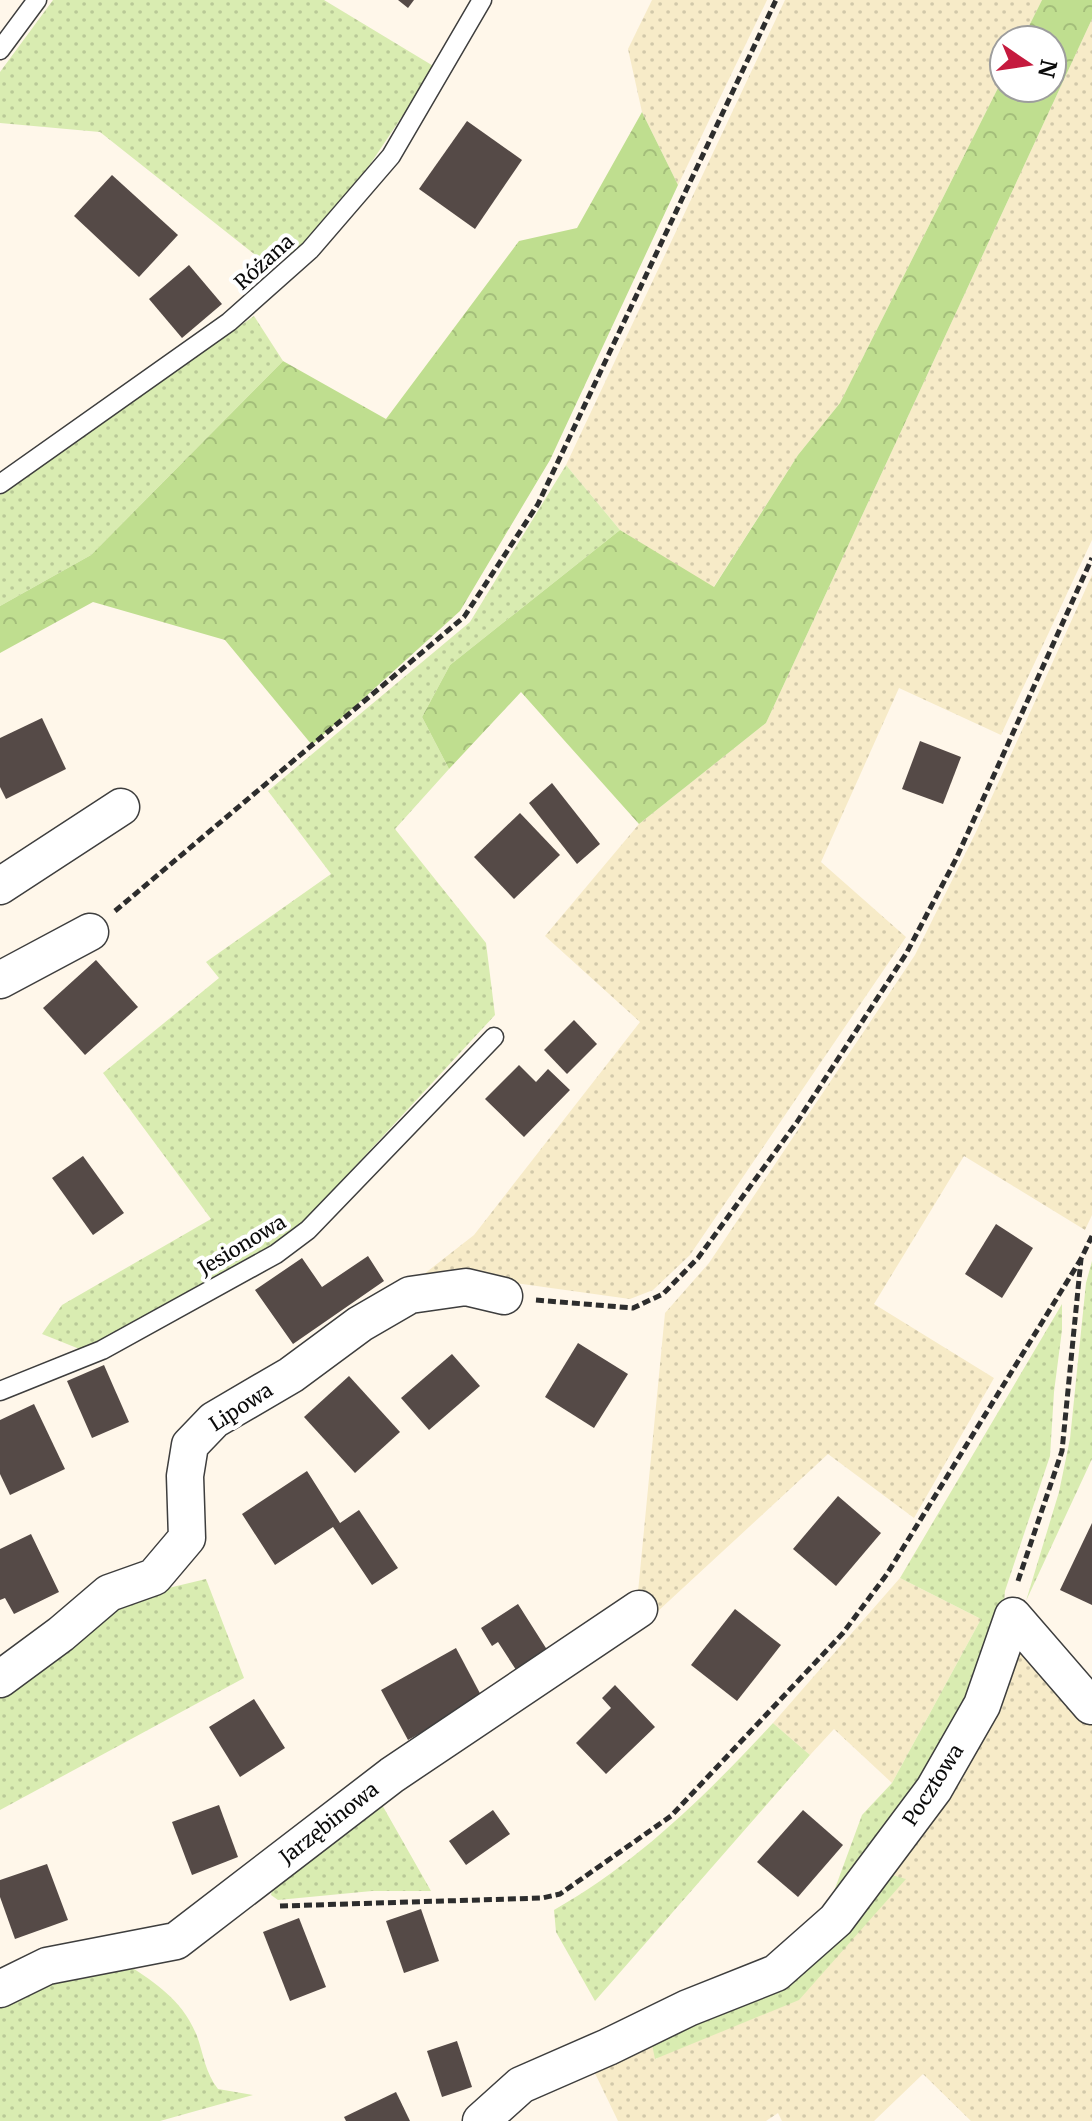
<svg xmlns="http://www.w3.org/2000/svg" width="1092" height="2121" font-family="Merriweather,serif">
<defs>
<pattern id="farmland-dots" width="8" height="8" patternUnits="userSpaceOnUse" patternTransform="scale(2)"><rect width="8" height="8" fill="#f7ebc8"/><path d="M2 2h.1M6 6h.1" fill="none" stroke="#d2c8aa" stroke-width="1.8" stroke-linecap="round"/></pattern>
<pattern id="grass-dots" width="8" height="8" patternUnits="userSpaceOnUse" patternTransform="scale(2)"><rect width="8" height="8" fill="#d9ecb1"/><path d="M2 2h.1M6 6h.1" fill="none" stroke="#b9c997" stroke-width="1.8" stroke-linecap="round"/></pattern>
<pattern id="forest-crowns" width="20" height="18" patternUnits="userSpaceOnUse" patternTransform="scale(2)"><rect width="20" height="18" fill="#bfde8f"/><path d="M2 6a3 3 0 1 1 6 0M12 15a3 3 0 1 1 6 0" fill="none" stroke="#a3bd7a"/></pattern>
</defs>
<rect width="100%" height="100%" fill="#fff7ea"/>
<g fill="url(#farmland-dots)">
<path d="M 652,0 L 767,0 L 678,185 L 642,112 L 628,49 Z"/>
<path d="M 785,0 L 1042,0 L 1022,40 L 1004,40 L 1004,76 L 840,403 L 798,455 L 713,588 L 620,530 L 566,465 Z"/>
<path d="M 1092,19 L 1092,540 L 1001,735 L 899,688 L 821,862 L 906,937 L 690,1255 L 653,1290 L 630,1299 L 515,1283 L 410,1285 L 474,1235 L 640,1022 L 545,936 L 639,824 L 766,723 Z"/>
<path d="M 1092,575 L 1092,1215 L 1085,1230 L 964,1156 L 874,1304 L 994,1378 L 914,1518 L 828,1454 L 657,1612 L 638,1592 L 665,1313 L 709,1263 L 915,955 L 976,832 Z"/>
<path d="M 900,1578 L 981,1619 L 892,1783 L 834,1729 L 810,1755 L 773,1723 Z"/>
<path d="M 1021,1649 L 1092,1720 L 1092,2121 L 971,2121 L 923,2074 L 874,2121 L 782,2121 L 778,2113 L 766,2121 L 618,2121 L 590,2063 L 650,2035 L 656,2059 L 905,1879 L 882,1872 L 1011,1652 Z"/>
</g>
<g fill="url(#grass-dots)">
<path d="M 53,0 L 324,0 L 435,67 L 365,172 L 303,247 L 268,265 L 100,132 L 0,123 L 0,72 Z"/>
<path d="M 254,316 L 283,361 L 91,555 L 0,606 L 0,495 Z"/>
<path d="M 566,465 L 620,530 L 450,665 L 422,717 L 449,769 L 395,829 L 486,943 L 495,1015 L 299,1227 L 265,1251 L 82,1350 L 42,1334 L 62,1305 L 211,1219 L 103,1073 L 219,978 L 206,962 L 331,874 L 268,791 L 470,622 Z"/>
<path d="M 1092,1261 L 1092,1459 L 1026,1601 L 1059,1492 L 1070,1439 L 1086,1283 Z"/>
<path d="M 1062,1304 L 1062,1330 L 1054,1392 L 1050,1456 L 1005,1591 L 1002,1624 L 975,1705 L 826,1913 L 862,1815 L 892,1783 L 981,1619 L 900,1578 Z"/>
<path d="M 206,1579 L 244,1678 L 0,1810 L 0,1689 L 110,1602 Z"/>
<path d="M 773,1723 L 810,1755 L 595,2001 L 556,1932 L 554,1910 C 640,1861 706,1795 773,1723 Z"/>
<path d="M 381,1803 L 431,1891 L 372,1891 L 278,1900 L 271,1895 L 273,1886 Z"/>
<path d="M 882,1872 L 906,1879 L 799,2000 L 655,2059 L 650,2035 L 753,1992 Z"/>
<path d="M 121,1960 C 153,1982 182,1998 197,2036 C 204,2056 205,2072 218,2089 L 253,2095 L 160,2121 L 0,2121 L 0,1998 Z"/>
</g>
<g fill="url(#forest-crowns)">
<path d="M 1042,0 L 1092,0 L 1092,19 L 766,723 L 639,824 L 521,692 L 449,769 L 422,717 L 450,665 L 620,530 L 714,587 L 798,455 L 840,403 L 1004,76 L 1004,88 L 1052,88 L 1052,40 L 1022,40 Z"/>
<path d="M 642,112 L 678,185 L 550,460 L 460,611 L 312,745 L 225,640 L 93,602 L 0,653 L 0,606 L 91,555 L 283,361 L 386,419 L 519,241 L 577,228 Z"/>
</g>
<g fill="#554a47">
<path d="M 398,0 L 414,0 L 408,8 Z"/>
<path d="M 467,121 L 522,160 L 475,229 L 419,189 Z"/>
<path d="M 112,175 L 178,235 L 139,277 L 74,216 Z"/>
<path d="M 189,265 L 222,304 L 182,338 L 149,299 Z"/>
<path d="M 42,718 L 66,769 L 6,799 L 0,787 L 0,738 Z"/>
<path d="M 920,741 L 961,757 L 943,804 L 902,789 Z"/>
<path d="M 552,783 L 600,844 L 577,864 L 529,803 Z"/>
<path d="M 520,813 L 560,855 L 514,899 L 474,857 Z"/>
<path d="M 96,960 L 138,1007 L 85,1055 L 43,1008 Z"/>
<path d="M 574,1020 L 597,1044 L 567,1074 L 544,1050 Z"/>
<path d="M 519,1065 L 536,1082 L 548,1069 L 570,1090 L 524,1137 L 485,1099 Z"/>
<path d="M 83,1156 L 124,1213 L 93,1235 L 52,1178 Z"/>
<path d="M 996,1224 L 1033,1248 L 1002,1298 L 965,1274 Z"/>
<path d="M 368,1256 L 384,1281 L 293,1344 L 255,1290 L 302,1258 L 322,1287 Z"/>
<path d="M 578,1343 L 628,1374 L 594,1428 L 545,1397 Z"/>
<path d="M 452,1354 L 480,1386 L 429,1430 L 401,1398 Z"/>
<path d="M 104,1365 L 129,1422 L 92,1438 L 67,1381 Z"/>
<path d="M 349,1376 L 400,1432 L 355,1473 L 304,1417 Z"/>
<path d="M 34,1404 L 65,1469 L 10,1495 L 0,1474 L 0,1420 Z"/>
<path d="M 307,1471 L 340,1523 L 359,1510 L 398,1568 L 372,1585 L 333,1527 L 275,1565 L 242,1514 Z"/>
<path d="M 838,1496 L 881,1533 L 836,1586 L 793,1549 Z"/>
<path d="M 1092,1523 L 1092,1605 L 1060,1590 Z"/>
<path d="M 31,1534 L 59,1592 L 14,1614 L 5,1598 L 0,1600 L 0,1549 Z"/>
<path d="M 518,1604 L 551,1656 L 520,1676 L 498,1642 L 492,1646 L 481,1628 Z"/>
<path d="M 735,1609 L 781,1645 L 737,1701 L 691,1665 Z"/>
<path d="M 456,1648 L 483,1699 L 408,1740 L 381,1690 Z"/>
<path d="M 615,1685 L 655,1727 L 606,1774 L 576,1743 L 611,1708 L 602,1698 Z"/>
<path d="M 254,1699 L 285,1748 L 240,1777 L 209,1727 Z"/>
<path d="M 219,1805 L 238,1857 L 192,1875 L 172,1822 Z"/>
<path d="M 493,1810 L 510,1834 L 466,1865 L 449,1841 Z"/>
<path d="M 803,1810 L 843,1845 L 798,1897 L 757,1862 Z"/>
<path d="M 47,1864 L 68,1920 L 15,1939 L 0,1897 L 0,1880 Z"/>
<path d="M 421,1909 L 439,1961 L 404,1973 L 386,1921 Z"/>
<path d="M 299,1918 L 326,1987 L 290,2001 L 263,1932 Z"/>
<path d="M 457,2041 L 472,2087 L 442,2097 L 427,2051 Z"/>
<path d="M 396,2092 L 410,2121 L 346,2121 L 344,2117 Z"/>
</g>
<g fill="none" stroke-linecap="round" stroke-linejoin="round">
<defs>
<g id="lane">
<path d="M 0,50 L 37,0"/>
<path d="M 0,484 L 229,322 L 310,250 L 391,156 L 482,0"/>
<path d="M 0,1391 L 102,1350 L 276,1254 L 308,1230 L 494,1037"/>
</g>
<g id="street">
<path d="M 0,886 L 121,807"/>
<path d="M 0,980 L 90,932"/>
<path d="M 0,1679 L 61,1634 L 109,1593 L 154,1577 L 187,1538 L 185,1476 L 190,1445 L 214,1420 L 291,1375 L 360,1324 L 410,1295 L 466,1287 L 504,1296"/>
<path d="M 0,1989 L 47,1966 L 176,1941 L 392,1775 L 639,1609"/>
<path d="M 481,2121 L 521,2085 L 608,2047 L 688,2008 L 776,1973 L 836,1920 L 934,1789 L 982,1705 L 1013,1616 L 1091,1706"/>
</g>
</defs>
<use href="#lane" stroke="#3e3e3e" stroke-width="21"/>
<use href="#street" stroke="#3e3e3e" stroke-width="39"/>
<g stroke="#2d2d2d" stroke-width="5" stroke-dasharray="8 4" stroke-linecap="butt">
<path d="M 115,911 L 464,617 L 538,504 L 776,0"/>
<path d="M 536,1300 L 633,1308 L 663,1294 L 698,1258 L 797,1122 L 906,954 L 956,859 L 1092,558"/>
<path d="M 1018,1581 L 1062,1451 L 1081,1259 L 1092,1236"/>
<path d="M 280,1906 L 542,1898 L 560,1894 L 671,1816 L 843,1633 L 887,1574 L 1081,1259"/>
</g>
<use href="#lane" stroke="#fff" stroke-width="18"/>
<use href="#street" stroke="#fff" stroke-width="36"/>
</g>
<g text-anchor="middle" stroke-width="8" stroke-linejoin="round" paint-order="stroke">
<g font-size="20" fill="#0b0b0b" stroke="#fff">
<text transform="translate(264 262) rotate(-42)" y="7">Różana</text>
<text transform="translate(242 1245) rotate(-31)" y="7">Jesionowa</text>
<text transform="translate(241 1407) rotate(-33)" y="7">Lipowa</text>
<text transform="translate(933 1785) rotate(-57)" y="7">Pocztowa</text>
<text transform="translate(329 1823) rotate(-38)" y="7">Jarzębinowa</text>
</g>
</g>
<g transform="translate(1028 64) rotate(103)"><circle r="38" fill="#ffffff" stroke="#9d9d9d" stroke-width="2"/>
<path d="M0-6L14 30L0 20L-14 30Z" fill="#c51a3e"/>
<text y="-12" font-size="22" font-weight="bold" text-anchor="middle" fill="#0b0b0b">N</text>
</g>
</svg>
